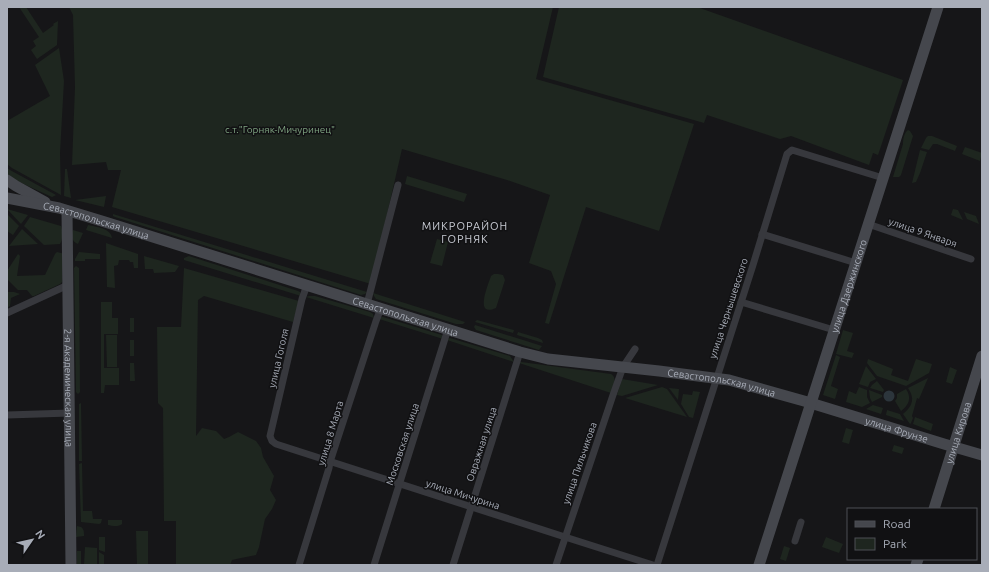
<svg xmlns="http://www.w3.org/2000/svg" width="989" height="572" font-family="Ubuntu,sans-serif">
<rect width="100%" height="100%" fill="#161618"/>
<g fill="#1e261f">
<path d="M 19,7 L 26,7 L 43,33 L 54,25 L 53,24 L 58,21 L 57,45 L 37,59 L 31,50 L 36,46 L 33,41 L 39,37 Z"/>
<path d="M 69,7 L 553,7 L 536,79 L 694,124 L 659,231 L 586,207 L 549,324 L 545,323 L 556,284 L 551,271 L 529,263 L 550,195 L 507,180 L 402,149 L 371,284 L 112,207 L 121,170 L 108,170 L 106,162 L 72,165 L 75,87 L 73,15 Z"/>
<path d="M 559,7 L 697,7 L 903,80 L 878,155 L 873,153 L 869,165 L 791,136 L 780,139 L 707,115 L 704,123 L 543,77 Z"/>
<path d="M 59,48 L 64,81 L 60,153 L 61,195 L 12,168 L 7,164 L 7,121 L 50,96 L 35,65 Z"/>
<path d="M 908,130 L 910,131 L 913,136 L 901,175 L 899,177 L 893,177 L 903,144 C 903,139 904,133 908,130 Z"/>
<path d="M 928,136 L 932,136 L 957,146 L 955,151 L 937,144 L 933,144 L 929,150 L 921,148 L 926,138 Z"/>
<path d="M 965,147 L 982,153 L 980,161 L 962,154 Z"/>
<path d="M 920,150 L 927,152 L 920,173 L 916,182 L 912,183 Z"/>
<path d="M 7,168 L 10,170 L 56,195 L 52,197 L 17,181 L 7,175 Z"/>
<path d="M 65,169 L 67,169 L 71,198 L 64,196 Z"/>
<path d="M 407,176 L 467,194 L 464,202 L 405,184 Z"/>
<path d="M 106,196 L 104,207 L 75,200 Z"/>
<path d="M 7,209 L 28,215 L 21,224 Z"/>
<path d="M 953,209 L 958,210 L 963,220 L 951,215 Z"/>
<path d="M 964,212 L 976,216 L 979,224 L 967,219 Z"/>
<path d="M 7,214 L 19,226 L 13,235 L 7,231 Z"/>
<path d="M 113,214 L 367,292 L 365,294 L 361,295 L 115,217 L 113,216 Z"/>
<path d="M 30,217 L 61,226 C 63,232 63,239 60,244 L 44,245 L 24,226 Z"/>
<path d="M 88,225 C 96,227 111,228 112,238 L 86,230 Z"/>
<path d="M 22,229 L 38,244 L 9,246 Z"/>
<path d="M 73,230 L 83,233 L 78,244 C 72,242 70,235 73,230 Z"/>
<path d="M 437,239 L 448,242 L 442,266 L 430,263 Z"/>
<path d="M 106,243 L 138,254 L 138,268 L 134,268 L 133,262 L 130,262 L 129,260 L 119,260 L 118,265 L 114,266 L 115,288 L 107,287 Z"/>
<path d="M 57,252 L 61,253 L 63,254 L 62,282 L 60,284 L 34,296 L 32,296 L 27,290 L 18,290 L 7,279 L 7,271 L 18,254 L 20,256 L 17,276 L 45,275 L 55,254 Z"/>
<path d="M 79,252 L 100,254 L 100,259 L 85,259 L 85,261 L 75,261 L 75,259 Z"/>
<path d="M 144,256 L 179,266 L 175,272 L 154,273 L 153,269 L 145,269 Z"/>
<path d="M 189,256 L 298,291 L 300,292 L 301,296 L 184,260 L 184,258 Z"/>
<path d="M 76,266 L 79,268 L 80,392 L 78,394 L 76,392 L 74,268 Z"/>
<path d="M 184,268 L 299,301 L 293,322 L 204,296 L 198,300 L 196,436 L 202,428 L 216,431 L 224,439 L 229,437 L 238,432 L 256,441 L 261,448 L 263,457 L 274,476 L 270,490 L 276,500 L 272,509 L 265,519 L 259,547 L 256,555 L 241,558 L 232,560 L 230,565 L 176,565 L 176,521 L 164,521 L 163,408 L 158,403 L 157,327 L 181,327 Z"/>
<path d="M 494,274 L 498,274 L 503,275 L 505,280 L 496,308 C 474,318 488,285 491,276 Z"/>
<path d="M 7,292 L 14,292 L 20,294 L 11,298 L 10,306 L 7,308 Z"/>
<path d="M 373,293 L 465,322 L 463,324 L 456,324 L 376,299 L 374,296 Z"/>
<path d="M 309,296 L 315,296 L 370,312 L 373,314 L 374,318 L 306,297 Z"/>
<path d="M 101,302 L 112,302 L 112,318 L 118,318 L 118,334 L 104,334 L 104,368 L 119,368 L 119,385 L 105,385 L 104,393 L 101,393 Z"/>
<path d="M 381,317 L 383,317 L 442,335 L 443,339 L 379,319 Z"/>
<rect x="130" y="318" width="4" height="14"/>
<path d="M 477,320 L 514,330 L 513,333 L 475,322 Z"/>
<path d="M 475,325 L 542,346 L 539,350 L 476,330 L 474,327 Z"/>
<path d="M 843,330 L 853,333 L 847,351 L 854,353 L 852,358 L 836,354 Z"/>
<path d="M 518,332 L 538,338 L 542,340 L 543,343 L 517,335 Z"/>
<path d="M 106,335 L 117,335 L 117,367 L 107,367 Z"/>
<path d="M 450,338 L 510,356 L 514,362 L 447,340 Z"/>
<rect x="130" y="340" width="4" height="16"/>
<path d="M 836,355 L 840,357 L 831,386 L 838,389 L 835,399 L 823,395 Z"/>
<path d="M 868,359 L 893,369 L 891,375 L 908,381 L 916,359 L 932,364 L 929,373 L 906,386 L 877,376 L 867,363 Z"/>
<path d="M 521,362 L 611,374 C 618,378 613,386 611,393 L 519,363 Z"/>
<path d="M 130,363 L 134,363 L 135,381 L 130,381 Z"/>
<path d="M 866,366 L 876,379 L 870,382 L 868,387 L 859,384 Z"/>
<path d="M 950,367 L 957,370 L 952,384 L 946,382 Z"/>
<path d="M 928,378 L 919,399 L 917,398 L 912,416 L 913,418 L 911,423 L 910,424 L 903,414 C 913,406 915,398 908,388 Z"/>
<path d="M 622,379 L 658,385 L 622,396 L 617,395 Z"/>
<path d="M 877,381 L 884,390 L 883,392 L 870,388 L 872,385 Z"/>
<path d="M 662,387 L 667,389 L 687,417 L 625,398 Z"/>
<path d="M 859,387 L 867,390 L 867,397 L 870,403 L 862,407 L 846,402 L 849,391 L 856,394 Z"/>
<path d="M 669,388 L 679,389 L 678,400 Z"/>
<path d="M 906,389 C 912,398 909,405 901,411 L 895,401 L 897,398 L 897,394 Z"/>
<path d="M 869,390 L 882,395 L 882,397 L 872,402 L 870,398 Z"/>
<path d="M 693,391 L 700,392 L 693,418 L 689,417 L 681,404 L 683,394 L 692,395 Z"/>
<path d="M 81,403 L 82,461 L 79,461 L 79,404 Z"/>
<path d="M 873,405 L 883,408 L 881,414 L 866,409 Z"/>
<path d="M 887,410 L 900,414 L 904,421 L 886,415 Z"/>
<path d="M 915,417 L 933,424 L 931,431 L 913,424 Z"/>
<path d="M 846,428 L 853,430 L 849,444 L 842,442 Z"/>
<path d="M 894,445 L 904,448 L 902,454 L 892,451 Z"/>
<path d="M 82,463 L 83,511 L 92,511 L 93,519 L 102,519 L 101,523 L 99,524 L 81,522 L 79,464 Z"/>
<path d="M 108,520 L 122,520 L 122,524 C 119,527 112,526 108,525 Z"/>
<path d="M 77,526 L 81,527 C 84,529 84,532 84,536 L 76,537 Z"/>
<path d="M 136,531 L 148,531 L 148,565 L 137,565 Z"/>
<path d="M 99,537 L 105,537 L 105,552 L 99,550 Z"/>
<path d="M 826,537 L 843,544 L 839,553 L 822,547 Z"/>
<path d="M 784,546 L 790,548 L 786,561 L 780,559 Z"/>
<path d="M 85,547 L 97,548 L 97,565 L 84,565 Z"/>
<rect x="77" y="551" width="4" height="14"/>
<path d="M 99,552 L 104,555 L 104,565 L 99,565 Z"/>
</g>
<circle fill="#2c353c" cx="889" cy="396" r="5.5"/>
<g fill="none" stroke-linecap="round" stroke-linejoin="round">
<g stroke="#37383d" stroke-width="7">
<path d="M 868,224 L 971,259"/>
<path d="M 762,234 L 856,263"/>
<path d="M 307,285 L 302,299 L 270,436 L 272,441 L 276,444 L 565,537 L 653,565"/>
<path d="M 741,302 L 834,330"/>
<path d="M 367,304 L 398,185"/>
<path d="M 7,313 L 68,285"/>
<path d="M 7,415 L 70,413"/>
<path d="M 795,541 L 801,522"/>
<path d="M 299,565 L 329,468 L 330,462 L 376,321 L 381,308"/>
<path d="M 374,565 L 448,329"/>
<path d="M 453,565 L 520,352"/>
<path d="M 556,565 L 613,395 L 623,367 L 635,349"/>
<path d="M 657,565 L 753,265 L 787,154 L 792,150 L 883,178"/>
</g>
<g stroke="#45474d" stroke-width="11">
<path d="M 7,180 L 16,186 L 45,202"/>
<path id="s1" d="M 7,198 L 59,208 L 105,222 L 520,352 L 548,359 L 659,371 L 729,380 L 804,401 L 944,444 L 982,455"/>
<path id="s2" d="M 67,211 L 71,565"/>
<path id="s3" d="M 934,509 C 950,458 966,407 982,356"/>
<path id="s4" d="M 759,565 L 938,7"/>
<path d="M 916,565 L 918,559"/>
</g>
</g>
<g text-anchor="middle" stroke-width="3" stroke-linejoin="round" paint-order="stroke">
<g font-size="10" fill="#7fa381" stroke="#111113">
<text x="280" y="133">с.т."Горняк-Мичуринец"</text>
</g>
<g font-size="10" fill="#a8adb8" stroke="#111113">
<text dy="4" stroke="none"><textPath href="#s1" startOffset="92">Севастопольская улица</textPath></text>
<text transform="translate(923 232) rotate(19)" y="4">улица 9 Января</text>
<text dy="4" stroke="none"><textPath href="#s4" startOffset="293">улица Дзержинского</textPath></text>
<text transform="translate(728 308) rotate(-72)" y="4">улица Чернышевского</text>
<text dy="4" stroke="none"><textPath href="#s1" startOffset="416">Севастопольская улица</textPath></text>
<text transform="translate(278 358) rotate(-77)" y="4">улица Гоголя</text>
<text dy="4" stroke="none"><textPath href="#s1" startOffset="740">Севастопольская улица</textPath></text>
<text dy="4" stroke="none"><textPath href="#s2" startOffset="177">2-я Академическая улица</textPath></text>
<text dy="4" stroke="none"><textPath href="#s1" startOffset="922">улица Фрунзе</textPath></text>
<text dy="4" stroke="none"><textPath href="#s3" startOffset="80">улица Кирова</textPath></text>
<text transform="translate(330 433) rotate(-73)" y="4">улица 8 Марта</text>
<text transform="translate(402 444) rotate(-72)" y="4">Московская улица</text>
<text transform="translate(481 444) rotate(-72)" y="4">Овражная улица</text>
<text transform="translate(579 463) rotate(-71)" y="4">улица Пильчикова</text>
<text transform="translate(463 494) rotate(18)" y="4">улица Мичурина</text>
</g>
<g font-size="11" letter-spacing="1" fill="#c9ccd4" stroke="#111113">
<text x="465" y="230">МИКРОРАЙОН<tspan x="465" dy="13">ГОРНЯК</tspan></text>
</g>
</g>
<rect width="989" height="572" fill="none" stroke="#a8adb8" stroke-width="16"/>
<rect x="847" y="508" width="130" height="52" fill="#111113" stroke="#4d4f55"/>
<rect x="855" y="521" width="20" height="6" fill="#45474d" stroke="#4d4f55"/>
<text x="883" y="528" font-size="12" fill="#a8adb8">Road</text>
<rect x="855" y="538" width="20" height="12" fill="#1e261f" stroke="#4d4f55"/>
<text x="883" y="548" font-size="12" fill="#a8adb8">Park</text>
<g transform="translate(32 540) rotate(56)" stroke="#111113" stroke-width="3" paint-order="stroke">
<path d="M0-3L7 15L0 10L-7 15Z" fill="#a8adb8"/>
<text y="-6" font-size="11" font-weight="bold" text-anchor="middle" fill="#a8adb8">N</text>
</g>
</svg>
